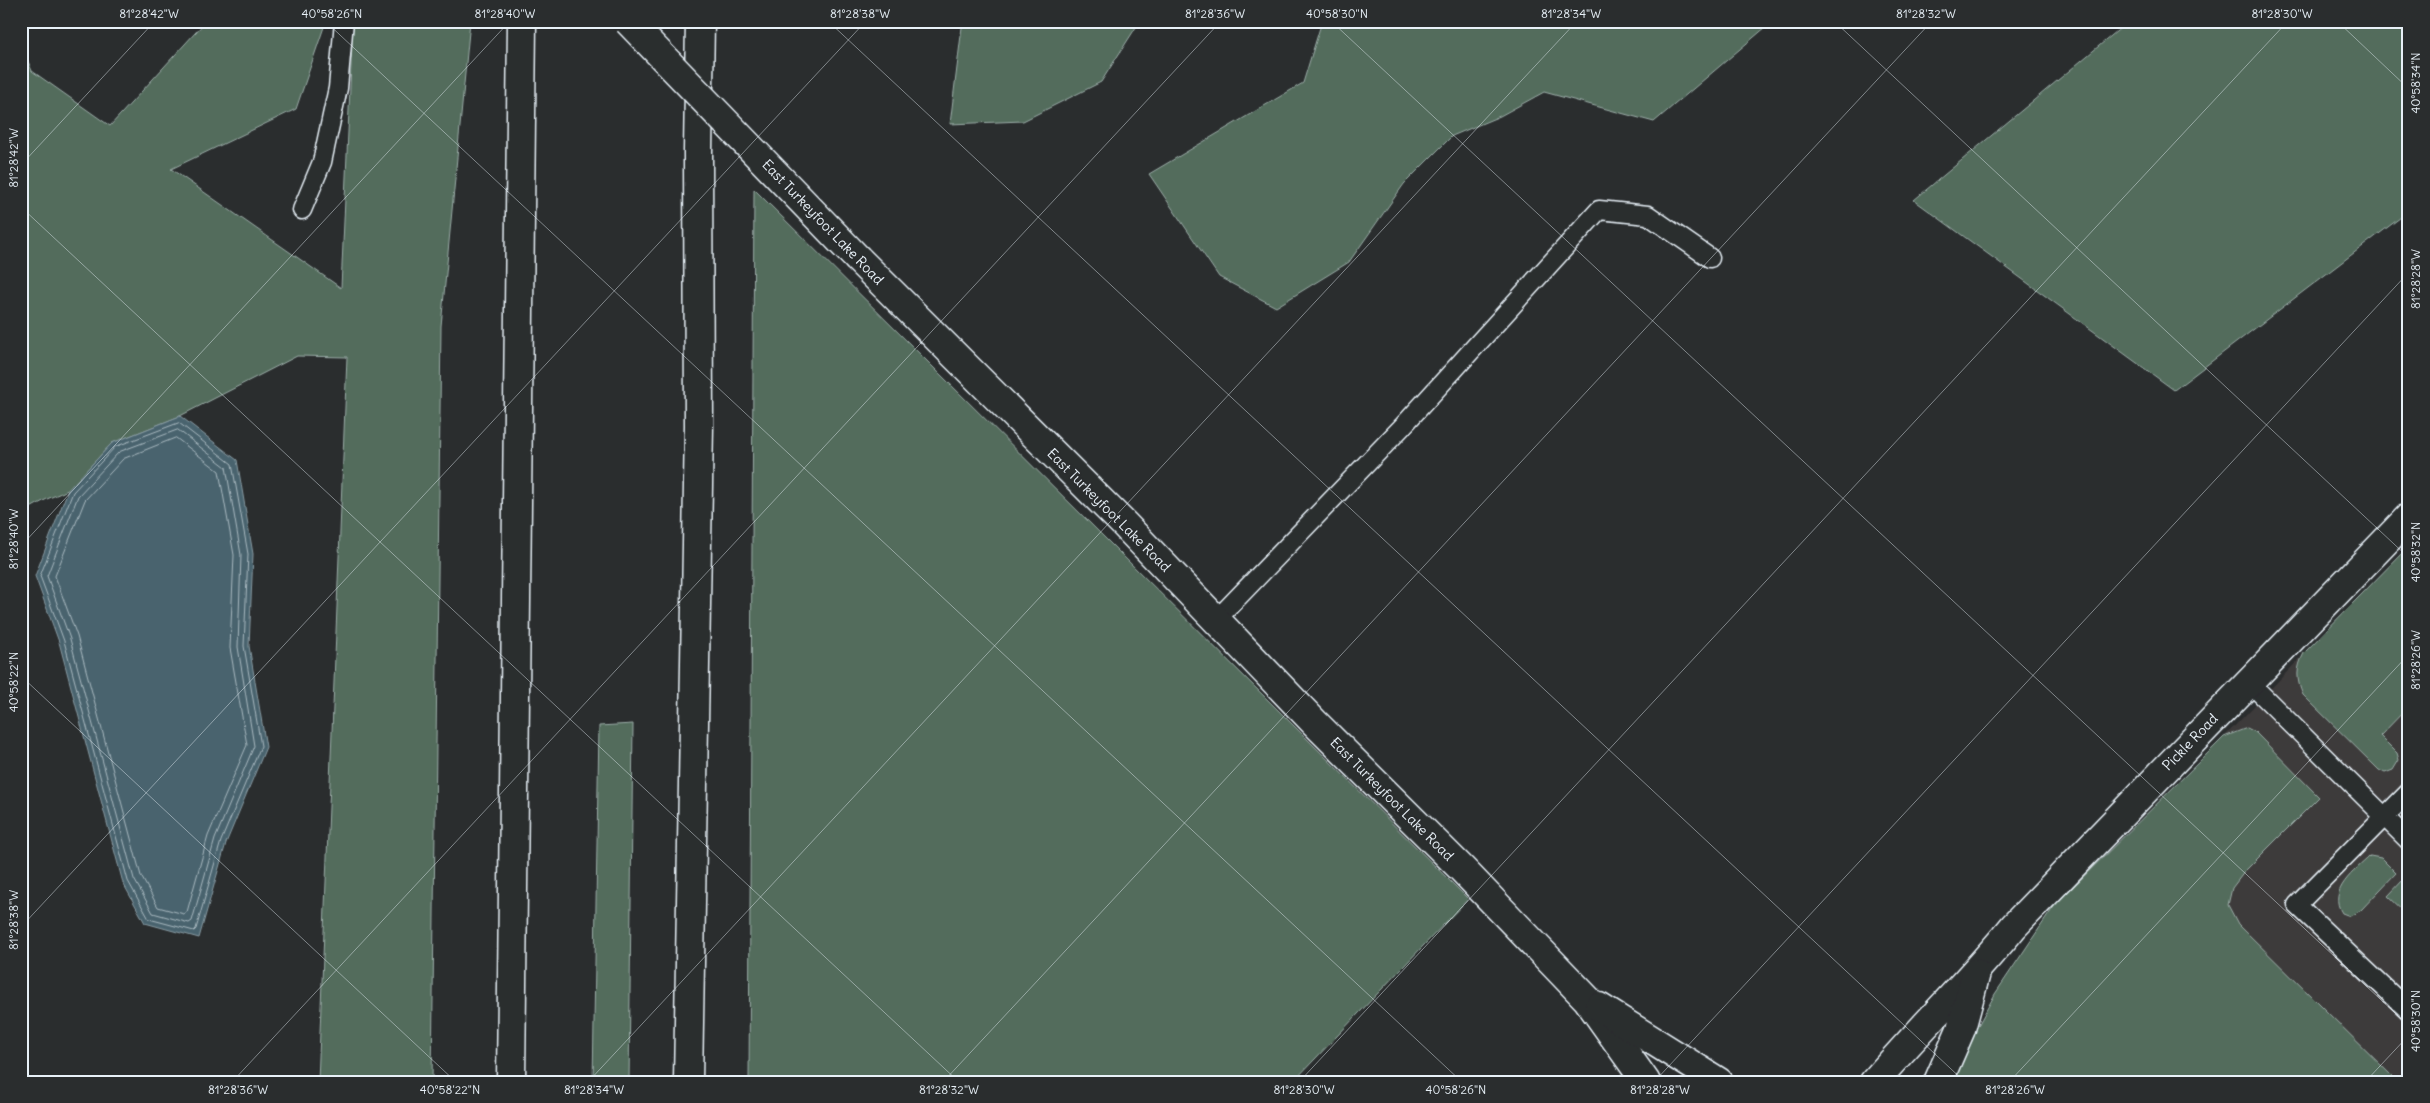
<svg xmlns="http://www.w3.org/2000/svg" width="2430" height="1103" font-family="Delius,sans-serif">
<rect width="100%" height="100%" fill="#2a2d2e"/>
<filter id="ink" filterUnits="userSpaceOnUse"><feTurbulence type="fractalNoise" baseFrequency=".02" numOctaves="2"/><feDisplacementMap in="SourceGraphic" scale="10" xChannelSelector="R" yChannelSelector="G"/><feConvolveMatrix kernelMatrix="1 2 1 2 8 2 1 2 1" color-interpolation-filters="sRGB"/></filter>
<g filter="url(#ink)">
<path fill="#3e3a3a" d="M 2409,546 L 2409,1082 L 1954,1082 L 1995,994 L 2055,905 L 2224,737 Z"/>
<g fill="#526c5b" stroke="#9daeaa">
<path d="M 206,21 L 326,21 L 296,109 L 171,169 L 341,288 L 353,21 L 470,21 L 441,326 L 432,1082 L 318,1082 L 347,357 L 297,356 L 180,416 L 112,443 L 68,490 L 47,499 L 21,513 L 21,44 L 32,71 L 110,126 Z"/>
<path d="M 965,21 L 1140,21 L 1101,82 L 1023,121 L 950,124 L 962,27 Z"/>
<path d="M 1322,21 L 1773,21 L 1654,122 L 1544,92 L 1500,116 L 1452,136 L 1404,184 L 1349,262 L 1276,307 L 1219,277 L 1149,174 L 1303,83 Z"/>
<path d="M 2129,21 L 2409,21 L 2409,211 L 2174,390 L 1914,200 Z"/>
<path d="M 754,189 L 1468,899 L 1293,1082 L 749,1082 Z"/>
<path d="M 2409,546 L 2409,706 L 2380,736 L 2397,753 L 2399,760 L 2393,770 L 2385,773 L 2379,770 L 2303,695 C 2296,679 2296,669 2304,653 Z"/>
<path d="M 633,724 L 629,1082 L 593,1082 L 599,726 Z"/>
<path d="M 2247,728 L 2255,732 L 2319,797 L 2245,871 L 2232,888 L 2228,905 L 2238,924 L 2398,1082 L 1954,1082 L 1966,1048 L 1995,994 L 2055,905 L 2224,737 Z"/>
<path d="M 2370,856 L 2381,858 L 2396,873 L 2361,910 L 2350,916 L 2342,913 C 2327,890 2355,871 2370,856 Z"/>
<path d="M 2404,879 L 2409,884 L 2409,916 L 2388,896 Z"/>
</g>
<path fill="#4a646e" stroke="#899ca5" d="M 180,416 L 237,460 L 253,554 L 249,646 L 266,747 L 226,843 L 199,938 L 145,923 L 123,883 L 59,642 L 35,576 L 68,490 L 112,443 Z"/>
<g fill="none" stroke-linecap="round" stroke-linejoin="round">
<g stroke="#a9b9c1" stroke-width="1">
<path d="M 179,423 L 232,464 L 248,554 L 244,646 L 261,746 L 221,841 L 196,929 L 194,931 L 149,919 L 128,881 L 64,641 L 40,576 L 73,492 L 115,447 Z"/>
<path d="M 178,430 L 226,467 L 241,555 L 238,647 L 254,746 L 215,839 L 192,921 L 189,923 L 153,913 L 134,879 L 70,639 L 47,576 L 78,496 L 119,452 Z"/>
<path d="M 176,438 L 219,471 L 234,555 L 230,648 L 247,745 L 208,836 L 187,912 L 184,914 L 158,907 L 141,876 L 77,636 L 55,576 L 85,500 L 123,459 Z"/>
</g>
<defs>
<g id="service">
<path d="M 302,210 L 322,162 L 338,88 L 344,21"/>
<path d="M 1217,619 L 1402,427 L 1599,210 L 1648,215 L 1710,258"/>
<path d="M 2248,681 L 2409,841"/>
<path d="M 2409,792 L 2297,905 L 2409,1011"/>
</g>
<g id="tertiary">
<path d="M 1874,1082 C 1920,1029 1970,980 2014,926 L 2409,517"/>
<path d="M 1938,1082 L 1961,1029 L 1976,973"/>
</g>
<g id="primary">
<path d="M 858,259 L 1125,525 L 1315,723 L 1462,869 L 1587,999 L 1646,1082"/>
<path d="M 1599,1007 L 1719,1082"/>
</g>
<g id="motorway">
<path d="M 511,1082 L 522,21"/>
<path d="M 688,1082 L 699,425 L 698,152 L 700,21"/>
</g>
</defs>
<use href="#service" stroke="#e8f1f8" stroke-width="21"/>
<use href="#tertiary" stroke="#e8f1f8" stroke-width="31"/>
<use href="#primary" stroke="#e8f1f8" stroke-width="31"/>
<use href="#motorway" stroke="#e8f1f8" stroke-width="31"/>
<use href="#service" stroke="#2a2d2e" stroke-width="18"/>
<use href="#tertiary" stroke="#2a2d2e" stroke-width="28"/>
<use href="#primary" stroke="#2a2d2e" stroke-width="28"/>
<use href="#motorway" stroke="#2a2d2e" stroke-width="28"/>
<defs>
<path id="primary-bridge" d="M 628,21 L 858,259"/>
</defs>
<use href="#primary-bridge" stroke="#e8f1f8" stroke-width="31" stroke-linecap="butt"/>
<use href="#primary-bridge" stroke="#2a2d2e" stroke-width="28"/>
</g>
</g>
<path fill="none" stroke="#e8f1f8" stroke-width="1" stroke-opacity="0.45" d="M 325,21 L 1462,1082M 828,21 L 1965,1082M 1331,21 L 2409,1026M 1834,21 L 2409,558M 2337,21 L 2409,89M 21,165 L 155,21M 21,207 L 959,1082M 21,546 L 510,21M 21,676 L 456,1082M 21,927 L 866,21M 232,1082 L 1221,21M 588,1082 L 1577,21M 943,1082 L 1932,21M 1299,1082 L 2288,21M 1654,1082 L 2409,272M 2009,1082 L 2409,654M 2365,1082 L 2409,1035"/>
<g text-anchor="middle" stroke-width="4" stroke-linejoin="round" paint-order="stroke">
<g font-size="14" fill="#e8f1f8" stroke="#2a2d2e">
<text transform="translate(823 222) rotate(46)" y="5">East Turkeyfoot Lake Road</text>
<text transform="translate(1109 510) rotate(45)" y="5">East Turkeyfoot Lake Road</text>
<text transform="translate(2190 742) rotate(-46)" y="5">Pickle Road</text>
<text transform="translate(1392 799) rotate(45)" y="5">East Turkeyfoot Lake Road</text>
</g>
</g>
<rect width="2430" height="1103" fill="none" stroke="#2a2d2e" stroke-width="55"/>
<rect x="28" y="28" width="2374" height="1048" fill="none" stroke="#e8f1f8" stroke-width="2"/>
<g font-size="12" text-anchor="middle" fill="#e8f1f8">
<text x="149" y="18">81°28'42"W</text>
<text x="332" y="18">40°58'26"N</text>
<text x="505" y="18">81°28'40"W</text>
<text x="860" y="18">81°28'38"W</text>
<text x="1215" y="18">81°28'36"W</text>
<text x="1337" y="18">40°58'30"N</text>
<text x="1571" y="18">81°28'34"W</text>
<text x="1926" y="18">81°28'32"W</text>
<text x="2282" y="18">81°28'30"W</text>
<text transform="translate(2416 83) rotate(-90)" y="4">40°58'34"N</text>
<text transform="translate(14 158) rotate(-90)" y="4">81°28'42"W</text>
<text transform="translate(2416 279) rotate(-90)" y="4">81°28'28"W</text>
<text transform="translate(14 539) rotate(-90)" y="4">81°28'40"W</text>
<text transform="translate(2416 552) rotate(-90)" y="4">40°58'32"N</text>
<text transform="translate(2416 660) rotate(-90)" y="4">81°28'26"W</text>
<text transform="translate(14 682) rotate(-90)" y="4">40°58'22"N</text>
<text transform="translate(14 920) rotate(-90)" y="4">81°28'38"W</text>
<text transform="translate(2416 1021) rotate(-90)" y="4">40°58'30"N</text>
<text x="238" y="1094">81°28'36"W</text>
<text x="450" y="1094">40°58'22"N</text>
<text x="594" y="1094">81°28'34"W</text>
<text x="949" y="1094">81°28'32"W</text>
<text x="1304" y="1094">81°28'30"W</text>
<text x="1456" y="1094">40°58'26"N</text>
<text x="1660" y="1094">81°28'28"W</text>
<text x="2015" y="1094">81°28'26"W</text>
</g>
</svg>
